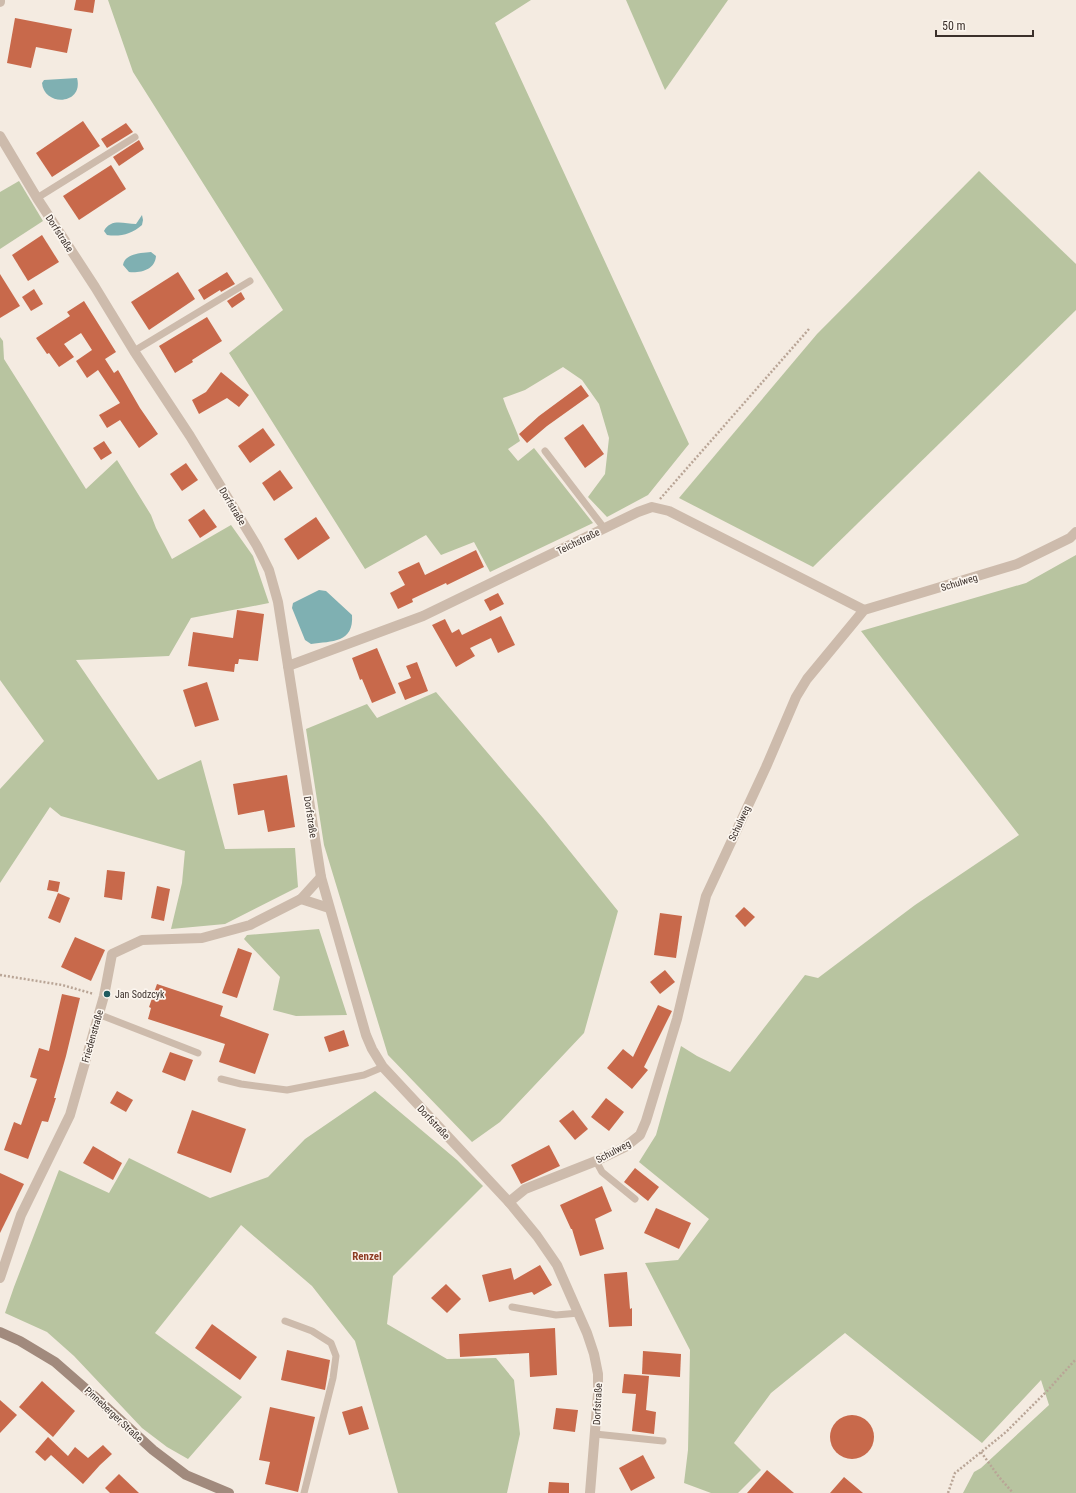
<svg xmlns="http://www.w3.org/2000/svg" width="1076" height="1493" font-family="'Roboto Condensed',sans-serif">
<rect width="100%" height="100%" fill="#f4ebe1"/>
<g fill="#b8c4a0">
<path d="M 108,0 L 531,0 L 495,23 L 689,444 L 648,495 L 607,517 L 588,497 L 605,474 L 609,438 L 599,404 L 582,380 L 563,367 L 525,390 L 503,398 C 508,413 515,426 520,441 L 508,449 L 518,461 L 534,448 L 593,523 L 490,572 L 474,542 L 441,555 L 426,535 L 365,569 L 229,353 L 283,310 L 133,72 Z"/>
<path d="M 626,0 L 728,0 L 665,90 Z"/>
<path d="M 979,171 L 1076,264 L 1076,310 L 813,567 L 679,498 L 817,334 Z"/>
<path d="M 19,181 L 43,221 L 0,249 L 0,192 Z"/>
<path d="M 0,337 L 3,341 L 4,359 L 86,489 L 117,460 L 151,515 L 156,528 L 172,559 L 231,525 L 253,556 L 269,603 L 191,618 L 169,656 L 76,660 L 158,780 L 201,760 L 225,849 L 295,848 L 298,887 L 225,924 L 171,929 L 182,883 L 185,851 L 61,816 L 50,807 L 0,883 L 0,789 L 44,741 L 0,680 Z"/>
<path d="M 1076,555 L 1076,1493 L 963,1493 L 974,1472 L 981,1468 L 1049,1405 L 1041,1380 L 982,1443 L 845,1333 L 771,1393 L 734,1443 L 761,1470 L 738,1493 L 711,1493 L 684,1483 L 688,1450 L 690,1350 L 645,1263 L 678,1260 L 709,1219 L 639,1162 L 656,1135 L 681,1046 L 697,1056 L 730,1072 L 805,975 L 818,978 L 915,905 L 1019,835 L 861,631 L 1026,583 Z"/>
<path d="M 436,692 L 543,818 L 618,911 L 584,1033 L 500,1122 L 472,1142 L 388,1055 L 324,845 L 306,729 L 367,704 L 377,718 Z"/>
<path d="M 319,929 L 347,1015 L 296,1016 L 273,1010 L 280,977 L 244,939 L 247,935 Z"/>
<path d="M 375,1091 L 457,1160 L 483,1186 L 393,1276 L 387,1324 L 447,1359 L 496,1358 L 514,1380 L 520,1434 L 507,1493 L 398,1493 L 355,1341 L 312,1286 L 241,1225 L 155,1333 L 242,1397 L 188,1459 L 167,1447 L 142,1428 L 74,1356 L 47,1332 L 5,1313 L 14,1287 L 59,1170 L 109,1193 L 129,1158 L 210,1198 L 268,1177 L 305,1139 Z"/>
</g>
<g fill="#7fb0b2">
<path d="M 77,78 C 84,105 44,107 42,83 L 44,80 Z"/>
<path d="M 142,215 L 143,220 L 142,225 C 132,234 120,237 107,235 L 104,231 C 111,218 124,224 136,224 Z"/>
<path d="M 151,252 L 156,256 C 155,270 141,273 129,272 L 123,265 C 125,253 142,253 151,252 Z"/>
<path d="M 319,590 L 326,591 L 352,615 C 354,643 332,641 311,644 L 305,640 L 292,608 L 293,603 Z"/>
</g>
<g fill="#c8694b">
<path d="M 76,0 L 95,0 L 93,13 L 74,10 Z"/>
<path d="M 15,18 L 72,29 L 67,53 L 36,47 L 31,68 L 7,63 Z"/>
<path d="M 83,121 L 100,146 L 52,177 L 36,153 Z"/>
<path d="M 126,123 L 133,132 L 107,148 L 101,139 Z"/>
<path d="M 139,140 L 144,149 L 119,166 L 113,157 Z"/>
<path d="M 111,165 L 126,189 L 79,220 L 63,196 Z"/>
<path d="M 42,235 L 59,262 L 28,281 L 12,255 Z"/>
<path d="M 178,272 L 195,299 L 149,330 L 131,302 Z"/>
<path d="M 227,272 L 235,284 L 221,292 L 220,290 L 204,300 L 198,290 Z"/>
<path d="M 0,274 L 20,306 L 0,318 Z"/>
<path d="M 34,289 L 43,304 L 31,311 L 22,297 Z"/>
<path d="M 241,292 L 245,299 L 232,308 L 227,301 Z"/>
<path d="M 84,301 L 116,352 L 105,359 L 114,373 L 118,370 L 140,408 L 158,434 L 139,448 L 120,420 L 107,428 L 99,415 L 120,403 L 98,370 L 87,378 L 76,361 L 92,350 L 81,333 L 64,344 L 74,357 L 59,367 L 49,353 L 47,354 L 36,338 L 70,316 L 67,312 Z"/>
<path d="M 207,317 L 222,341 L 192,360 L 193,362 L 175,373 L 159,346 Z"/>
<path d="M 221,372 L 249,395 L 239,407 L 227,398 L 199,414 L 192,400 L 206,392 Z"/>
<path d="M 581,385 L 589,396 L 547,426 L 527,443 L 519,434 L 539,416 Z"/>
<path d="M 583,424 L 604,454 L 585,468 L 564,438 Z"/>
<path d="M 263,428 L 275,445 L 250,463 L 238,446 Z"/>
<path d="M 104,441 L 112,453 L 101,460 L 93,448 Z"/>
<path d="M 186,463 L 198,480 L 182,491 L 170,474 Z"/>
<path d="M 280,470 L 293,488 L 274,501 L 262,483 Z"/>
<path d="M 204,509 L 217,527 L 200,538 L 188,520 Z"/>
<path d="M 316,517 L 330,538 L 298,560 L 284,539 Z"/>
<path d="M 476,550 L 484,567 L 447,585 L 446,583 L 412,599 L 413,602 L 398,609 L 390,593 L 405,585 L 398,572 L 419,562 L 425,575 Z"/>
<path d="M 498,593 L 504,604 L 490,611 L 484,600 Z"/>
<path d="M 237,610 L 264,614 L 258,661 L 239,659 L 238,664 L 235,664 L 234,672 L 188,666 L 193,632 L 233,638 Z"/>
<path d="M 501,616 L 515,645 L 498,653 L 491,638 L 470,648 L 475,656 L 456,667 L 432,625 L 445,619 L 452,633 L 459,629 L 462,635 Z"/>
<path d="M 377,648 L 396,693 L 372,703 L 362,679 L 360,680 L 352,658 Z"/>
<path d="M 417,662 L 428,691 L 405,700 L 398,683 L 411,678 L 406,666 Z"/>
<path d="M 207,682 L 219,720 L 195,727 L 183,690 Z"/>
<path d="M 287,775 L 295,827 L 268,832 L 264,810 L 238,815 L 233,784 Z"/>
<path d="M 107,870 L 125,872 L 122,900 L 104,897 Z"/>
<path d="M 49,880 L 60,882 L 58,892 L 47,890 Z"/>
<path d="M 157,886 L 170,889 L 164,921 L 151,918 Z"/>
<path d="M 58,893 L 70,898 L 60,923 L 48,918 Z"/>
<path d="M 744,907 L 755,917 L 745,927 L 735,916 Z"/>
<path d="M 660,913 L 682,916 L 676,958 L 654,955 Z"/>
<path d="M 75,937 L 105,950 L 91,981 L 61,967 Z"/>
<path d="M 238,948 L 252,953 L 237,998 L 222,993 Z"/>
<path d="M 665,970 L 675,982 L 660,994 L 650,982 Z"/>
<path d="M 157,984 L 223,1006 L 220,1016 L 269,1034 L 255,1074 L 219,1062 L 225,1044 L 148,1019 L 151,1008 L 149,1007 Z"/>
<path d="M 62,994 L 80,998 L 66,1056 L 54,1098 L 56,1098 L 48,1122 L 42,1121 L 28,1159 L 4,1150 L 14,1122 L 21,1125 L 37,1079 L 30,1077 L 39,1048 L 49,1051 Z"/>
<path d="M 658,1005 L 672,1011 L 644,1067 L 648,1070 L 632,1089 L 607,1068 L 623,1049 L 633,1057 Z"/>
<path d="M 344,1030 L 349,1046 L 329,1052 L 324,1037 Z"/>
<path d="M 170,1052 L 193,1060 L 185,1081 L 162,1072 Z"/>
<path d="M 117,1091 L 133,1100 L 126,1112 L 110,1103 Z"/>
<path d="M 606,1098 L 624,1112 L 609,1131 L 591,1117 Z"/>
<path d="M 192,1110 L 246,1129 L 231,1173 L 177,1153 Z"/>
<path d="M 573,1110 L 588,1129 L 575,1140 L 559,1121 Z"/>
<path d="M 549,1145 L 560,1166 L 521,1184 L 511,1165 Z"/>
<path d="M 93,1146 L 122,1163 L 113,1180 L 83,1163 Z"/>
<path d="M 635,1168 L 659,1187 L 648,1201 L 624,1182 Z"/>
<path d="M 0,1173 L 24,1184 L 0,1233 Z"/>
<path d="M 602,1186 L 612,1211 L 595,1219 L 604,1249 L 580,1256 L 572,1229 L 571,1229 L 560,1205 Z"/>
<path d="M 656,1208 L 691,1223 L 679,1249 L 644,1233 Z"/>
<path d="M 540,1265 L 552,1285 L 534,1295 L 532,1292 L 489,1302 L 482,1275 L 511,1268 L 514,1280 Z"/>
<path d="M 627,1272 L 630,1309 L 632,1308 L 632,1326 L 609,1327 L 604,1274 Z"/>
<path d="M 446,1284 L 461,1299 L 447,1313 L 431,1298 Z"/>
<path d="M 212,1324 L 257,1357 L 240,1380 L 195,1348 Z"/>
<path d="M 555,1328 L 557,1375 L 530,1377 L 529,1353 L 460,1357 L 459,1334 Z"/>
<path d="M 287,1350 L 330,1360 L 325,1390 L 281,1380 Z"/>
<path d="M 643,1351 L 681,1354 L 680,1377 L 642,1374 Z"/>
<path d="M 624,1374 L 649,1376 L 646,1410 L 656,1412 L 654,1434 L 632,1431 L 636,1394 L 622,1393 Z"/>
<path d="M 42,1381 L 75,1411 L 53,1437 L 19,1407 Z"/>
<path d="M 0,1400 L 17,1415 L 0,1433 Z"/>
<path d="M 362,1406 L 369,1429 L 349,1435 L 342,1412 Z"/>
<path d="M 270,1407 L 315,1417 L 298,1492 L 265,1484 L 270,1462 L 259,1460 Z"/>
<path d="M 556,1408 L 578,1410 L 575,1432 L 553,1429 Z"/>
<circle cx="852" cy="1437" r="22"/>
<path d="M 48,1437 L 68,1456 L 75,1447 L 88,1458 L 103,1445 L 112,1454 L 100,1465 L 83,1484 L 51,1455 L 45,1461 L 35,1452 Z"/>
<path d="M 643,1455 L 655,1478 L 631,1491 L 619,1468 Z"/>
<path d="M 767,1470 L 794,1493 L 747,1493 Z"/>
<path d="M 119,1474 L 139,1493 L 110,1493 L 105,1488 Z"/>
<path d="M 844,1477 L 863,1493 L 830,1493 Z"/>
<path d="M 549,1482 L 569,1483 L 569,1493 L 548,1493 Z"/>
</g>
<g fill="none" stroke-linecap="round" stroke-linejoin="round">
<g stroke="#b9a596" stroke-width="2.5" stroke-dasharray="2 2" stroke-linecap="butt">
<path d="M 660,499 L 809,329"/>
<path d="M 0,975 L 62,985 L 94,994"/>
<path d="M 981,1452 L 999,1477 L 1013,1493"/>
<path d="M 948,1493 L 955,1473 L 1006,1432 L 1048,1390 L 1076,1359"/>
</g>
<g stroke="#cdbbac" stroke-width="7">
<path d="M 37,198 L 135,137"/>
<path d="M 134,351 L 250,281"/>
<path d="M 545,451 L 604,528"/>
<path d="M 98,1014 L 198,1053"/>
<path d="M 221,1079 L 241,1084 L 287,1090 L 364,1075 L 383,1067"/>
<path d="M 596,1161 L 602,1172 L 635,1199"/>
<path d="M 512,1307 L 556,1315 L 579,1313"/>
<path d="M 285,1321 L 312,1331 L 331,1343 L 336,1356 L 333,1378 L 304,1493"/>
<path d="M 595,1434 L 663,1441"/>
</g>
<g stroke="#cdbbac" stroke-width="10">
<path d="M 0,2 L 0,0"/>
<path d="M 0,136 L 37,198 L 95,287 L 134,351 L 190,436 L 257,546 L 269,570 L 278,602 L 321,877 L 366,1035 L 372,1049 L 383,1067 L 509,1202 L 537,1236 L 557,1265 L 587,1333 L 594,1354 L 598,1374 L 598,1394 L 590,1493"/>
<path d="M 288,666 L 423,616 L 638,512 L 652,507 L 669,511 L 864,610"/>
<path d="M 301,899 L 329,908"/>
<path d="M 509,1202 L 525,1189 L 596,1161 L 625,1147 L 640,1135 L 646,1121 L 677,1019 L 706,896 L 766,767 L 796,697 L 807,679 L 864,610 L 1017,564 L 1070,538 L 1076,532"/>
<path d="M 0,1278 L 21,1215 L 70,1115 L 104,996 L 112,954 L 142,940 L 202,938 L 250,925 L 301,899 L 321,877"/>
</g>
<path stroke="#a18a7d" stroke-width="10" d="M 0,1332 L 20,1341 L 55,1362 L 94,1396 L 153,1450 L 186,1475 L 229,1493"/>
</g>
<circle fill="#1f5a5e" stroke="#fbf5ee" stroke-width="1.5" cx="107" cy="994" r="4"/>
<g text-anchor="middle" stroke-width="3.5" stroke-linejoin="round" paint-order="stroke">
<g font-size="10" fill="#3b302b" stroke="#fbf5ee">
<text transform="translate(60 233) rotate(57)" y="4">Dorfstraße</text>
<text transform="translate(233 506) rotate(59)" y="4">Dorfstraße</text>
<text transform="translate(578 541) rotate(-26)" y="4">Teichstraße</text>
<text transform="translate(959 582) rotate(-17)" y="4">Schulweg</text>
<text transform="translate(311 817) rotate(81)" y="4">Dorfstraße</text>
<text transform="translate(739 823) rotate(-65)" y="4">Schulweg</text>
<text transform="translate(92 1036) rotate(-74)" y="4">Friedenstraße</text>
<text transform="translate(434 1122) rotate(47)" y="4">Dorfstraße</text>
<text transform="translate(613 1151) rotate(-28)" y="4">Schulweg</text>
<text transform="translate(597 1404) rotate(-87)" y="4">Dorfstraße</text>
<text transform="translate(114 1414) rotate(43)" y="4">Pinneberger Straße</text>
</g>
<g font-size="10" fill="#3b302b" stroke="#fbf5ee" text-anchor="start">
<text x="115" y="998">Jan Sodzcyk</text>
</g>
<g font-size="11" font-weight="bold" fill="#8c3b22" stroke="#fbf5ee">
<text x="367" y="1260">Renzel</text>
</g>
</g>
<path d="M936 30v6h97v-6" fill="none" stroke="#3b302b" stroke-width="2"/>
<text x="942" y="30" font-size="12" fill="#3b302b" stroke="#fbf5ee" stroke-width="3" paint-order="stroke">50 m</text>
</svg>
